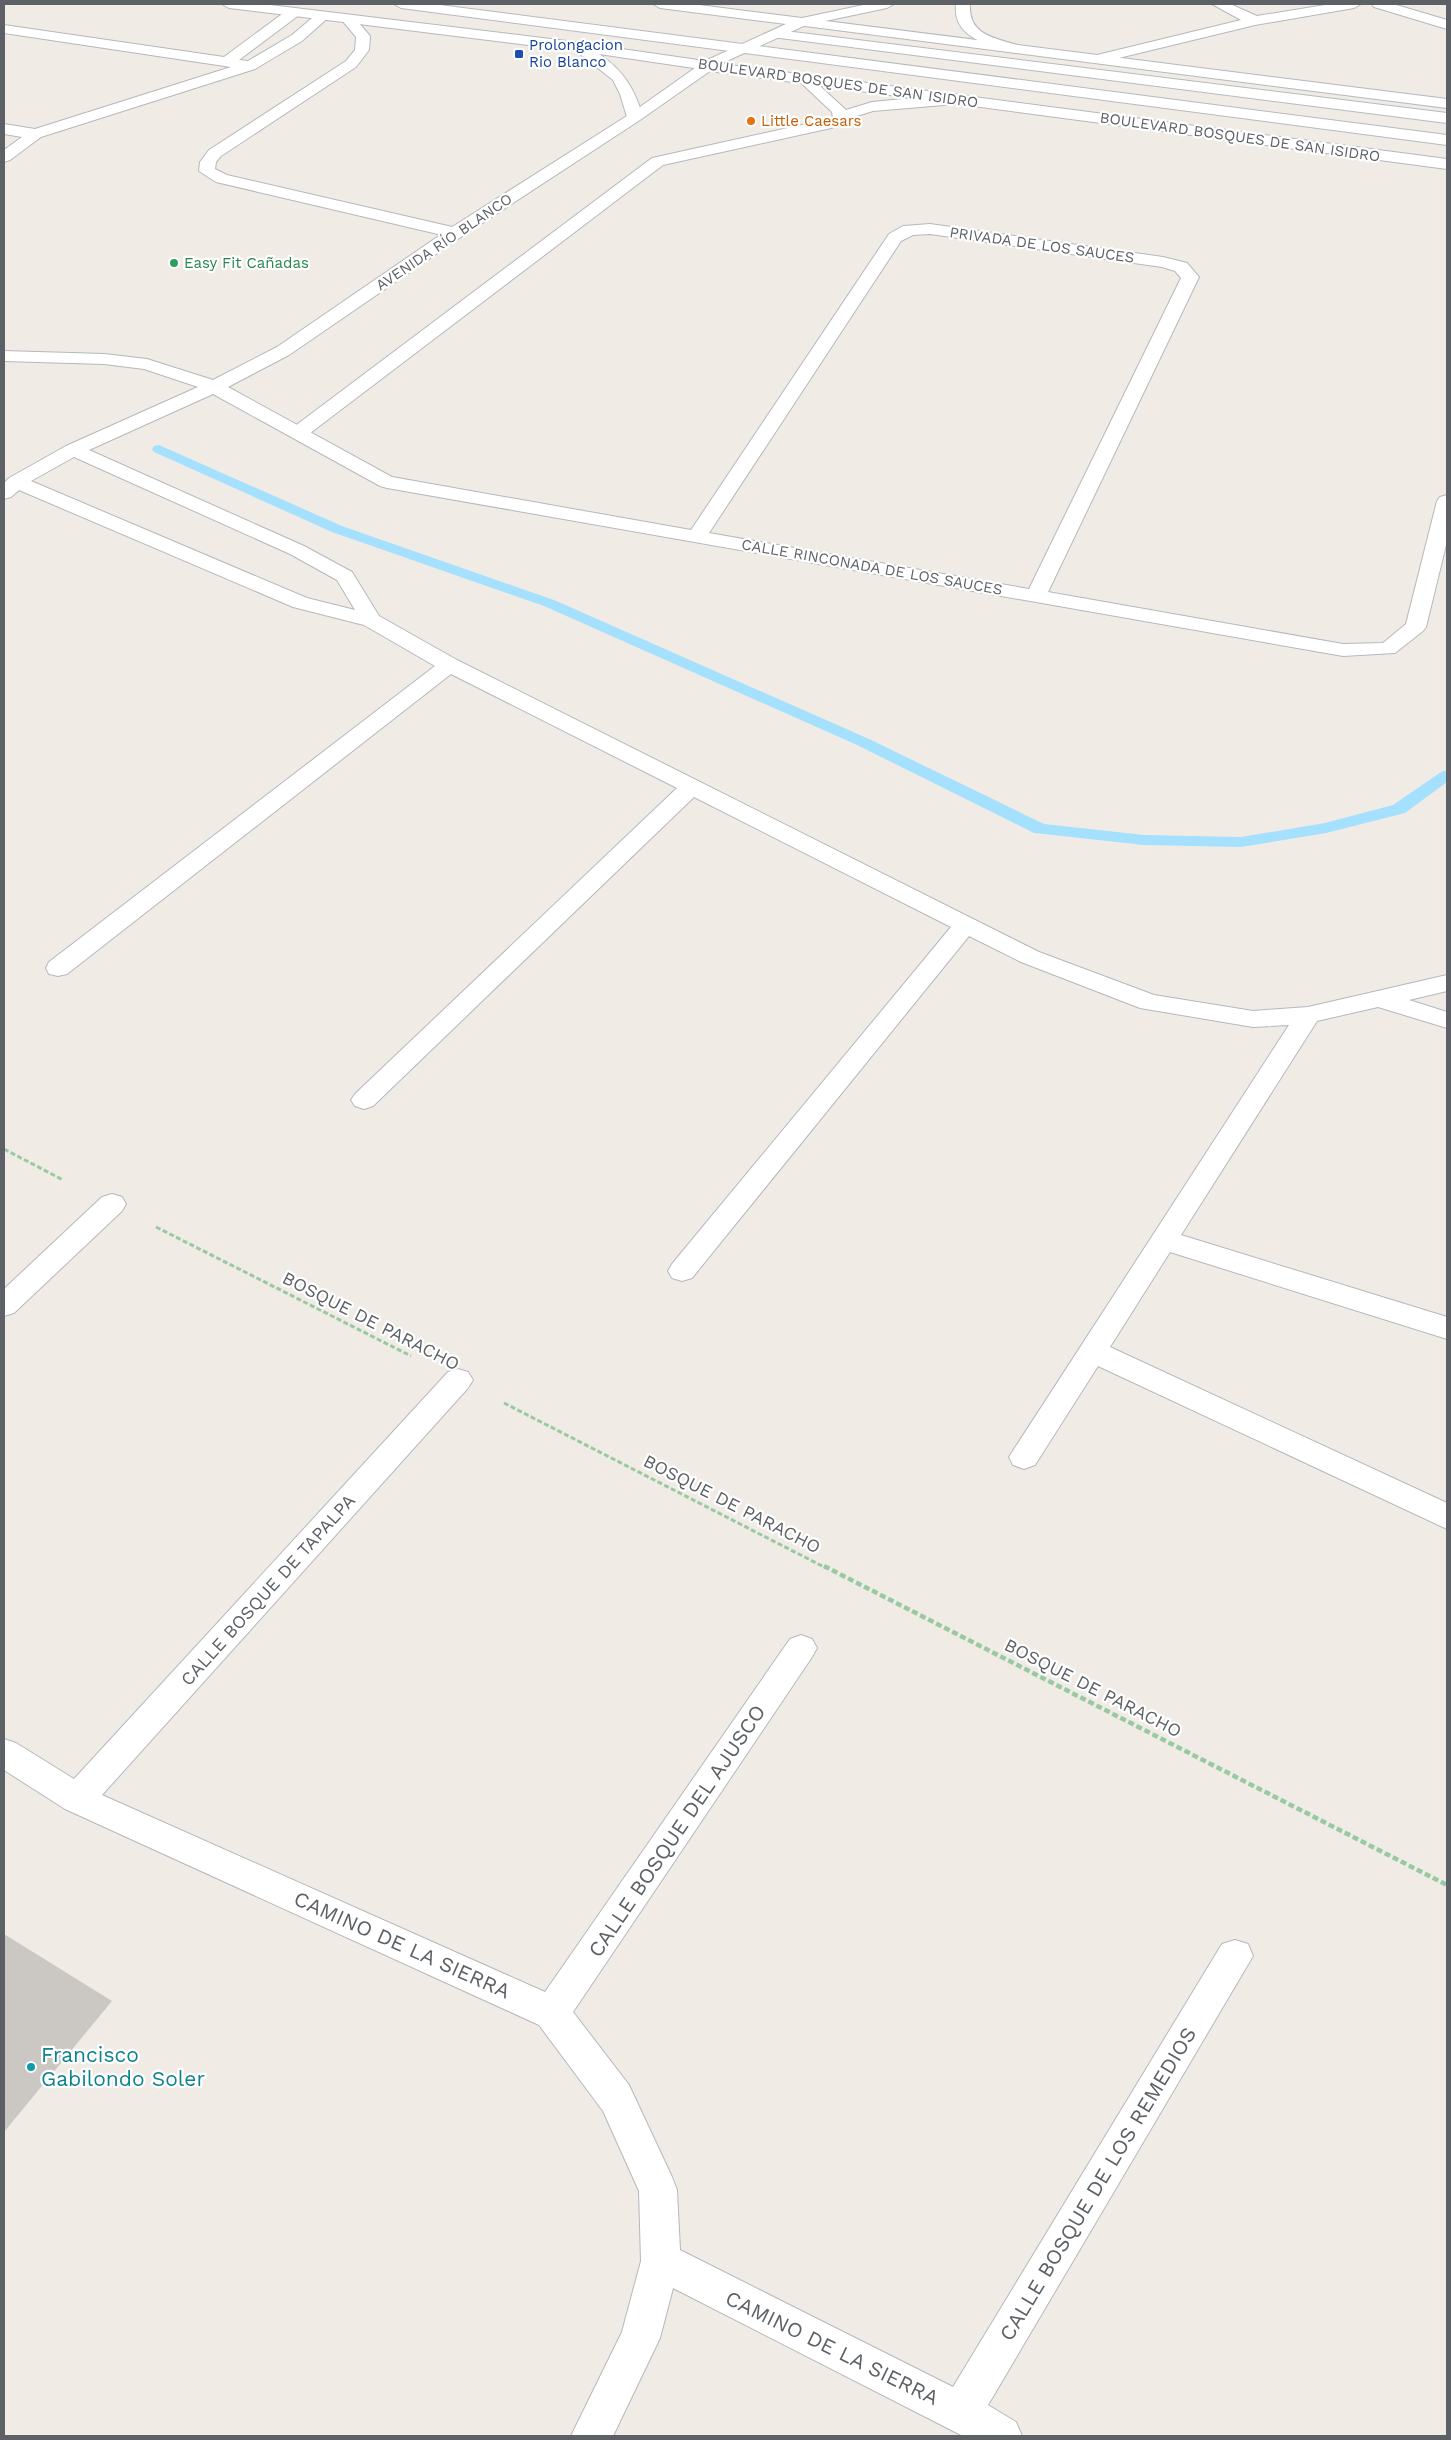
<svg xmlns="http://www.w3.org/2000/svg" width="1451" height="2440" font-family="'Work Sans',sans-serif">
<rect width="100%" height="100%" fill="#f0ece5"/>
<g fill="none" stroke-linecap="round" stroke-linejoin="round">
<path fill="#a5e0ff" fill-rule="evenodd" d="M 159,445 L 342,526 L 554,600 L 869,739 L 1044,824 L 1144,835 L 1241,837 L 1325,823 L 1393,805 L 1441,772 L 1447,770 L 1447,782 L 1405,813 L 1326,833 L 1241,847 L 1144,845 L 1034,833 L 857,745 L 544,606 L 332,532 L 154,452 L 152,449 L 154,446 Z"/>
</g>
<path fill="#cbc7c2" d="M 4,1934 L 112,2001 L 4,2132 Z"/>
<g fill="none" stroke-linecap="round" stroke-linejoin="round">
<defs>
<g id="service">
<path d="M 1212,4 L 1230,4 L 1257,16 L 1331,4 L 1361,4 L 1354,8 L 1255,25 L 1098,63 L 1091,59 L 1093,56 L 1241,20 Z"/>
<path d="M 1372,4 L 1393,4 L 1447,20 L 1447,29 L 1374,7 Z"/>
<path d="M 348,15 L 353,16 L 370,36 L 369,50 L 356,67 L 221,156 L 216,162 L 215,169 L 227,175 L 461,229 L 463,233 L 461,237 L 455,238 L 216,182 L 199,171 L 200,162 L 209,150 L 346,61 L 355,50 L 356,37 L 341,19 Z"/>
<path d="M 804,75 L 809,76 L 846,110 L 872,102 L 956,94 L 964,99 L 956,104 L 873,111 L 847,119 L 843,124 L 831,128 L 663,165 L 305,437 L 291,437 L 289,433 L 291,429 L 652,158 L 833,118 L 832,112 L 797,79 Z"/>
</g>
<g id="minor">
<path d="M 294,8 L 299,9 L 301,12 L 299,15 L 239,60 L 248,61 L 292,35 L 318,13 L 323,12 L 330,16 L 302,41 L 255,69 L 41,137 L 10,160 L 4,162 L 4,150 L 22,137 L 4,134 L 4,124 L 35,129 L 231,67 L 4,33 L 4,25 L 224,57 L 289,9 Z"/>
<path d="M 802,18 L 1447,99 L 1447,108 L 797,25 L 795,22 L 797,19 Z"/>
<path d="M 707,62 L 1447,159 L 1447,169 L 710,71 L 640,120 L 461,237 L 289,355 L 228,387 L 392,477 L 691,530 L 889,234 L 903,226 L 930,224 L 1163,257 L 1187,263 L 1199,277 L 1048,592 L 1343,644 L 1383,643 L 1406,624 L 1437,501 L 1440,497 L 1447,495 L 1447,541 L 1426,627 L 1423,631 L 1395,653 L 1343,656 L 387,488 L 380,486 L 213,394 L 89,450 L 304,546 L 352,572 L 379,616 L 457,660 L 1039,952 L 1154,995 L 1253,1011 L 1308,1007 L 1447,975 L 1447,991 L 1409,1000 L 1447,1012 L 1447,1028 L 1378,1007 L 1317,1021 L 1181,1235 L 1447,1317 L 1447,1339 L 1170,1252 L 1110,1347 L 1447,1503 L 1447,1529 L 1098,1366 L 1035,1465 L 1024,1469 L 1013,1465 L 1009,1457 L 1289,1025 L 1253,1027 L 1140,1008 L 1021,962 L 969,936 L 692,1278 L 682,1281 L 672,1278 L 668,1271 L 672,1264 L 951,927 L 694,797 L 373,1106 L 364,1109 L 355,1106 L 351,1100 L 355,1094 L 677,788 L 451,674 L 67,974 L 58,976 L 49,974 L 46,968 L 49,962 L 435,666 L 364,625 L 293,607 L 19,490 L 11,497 L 4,499 L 4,483 L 9,478 L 66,446 L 198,387 L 144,369 L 104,364 L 4,361 L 4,351 L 104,354 L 147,359 L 213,380 L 277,347 L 449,229 L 630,114 L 702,63 ZM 930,234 L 1162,267 L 1175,271 L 1181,278 L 1029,589 L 709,533 L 901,241 L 913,235 ZM 74,457 L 290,554 L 337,580 L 355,610 L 307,598 L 31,481 Z"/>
<path d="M 112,1194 L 122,1197 L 126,1204 L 122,1211 L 14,1313 L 4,1316 L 4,1289 L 102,1197 Z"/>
<path d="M 458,1369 L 468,1372 L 473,1380 L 468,1388 L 102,1795 L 545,1992 L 790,1639 L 801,1635 L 812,1639 L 817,1648 L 812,1657 L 573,2012 L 629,2085 L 672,2177 L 677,2190 L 680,2250 L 953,2387 L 1222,1944 L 1235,1940 L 1248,1944 L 1253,1956 L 988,2405 L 1016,2422 L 1022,2436 L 963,2436 L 673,2288 L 660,2338 L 613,2436 L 571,2436 L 622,2332 L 641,2261 L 639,2191 L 603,2111 L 539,2025 L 65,1809 L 4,1770 L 4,1739 L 16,1743 L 74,1779 L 448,1372 Z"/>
</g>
<g id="tertiary">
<path d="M 222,4 L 262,4 L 567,41 L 705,61 L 786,24 L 660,8 L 653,4 L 691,4 L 802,18 L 868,4 L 894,4 L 887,8 L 806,25 L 707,70 L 599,54 C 623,70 635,89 643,117 L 635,122 L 627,117 L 620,94 L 613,80 L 576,51 L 229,8 Z"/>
<path d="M 956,4 L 970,4 C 968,36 996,38 1021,46 L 1023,49 L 1021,52 C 1013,54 1006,51 998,48 C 975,41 953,31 956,4 Z"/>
</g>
<g id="secondary">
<path d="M 394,4 L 432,4 L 1447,135 L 1447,145 L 401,8 Z"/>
<path d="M 777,30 L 1447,113 L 1447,123 L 772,37 L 770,34 L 772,31 Z"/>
</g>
</defs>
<use href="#service" stroke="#b5b8bc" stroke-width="2"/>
<use href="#minor" stroke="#b5b8bc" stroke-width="2"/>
<use href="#tertiary" stroke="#b5b8bc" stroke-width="2"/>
<use href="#secondary" stroke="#b6babf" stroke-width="2"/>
<g stroke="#99c9a3" stroke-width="3" stroke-dasharray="5 2.5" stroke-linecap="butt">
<path d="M 4,1149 L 63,1180"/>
<path d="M 156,1227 L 411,1356"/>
<path d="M 504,1403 L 826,1568"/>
</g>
<path stroke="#99c9a3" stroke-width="4.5" stroke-dasharray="6 3" stroke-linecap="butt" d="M 824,1566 L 1447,1885"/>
<use href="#service" fill="#fff" fill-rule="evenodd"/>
<use href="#minor" fill="#fff" fill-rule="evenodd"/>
<use href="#tertiary" fill="#fff" fill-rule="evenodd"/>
<use href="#secondary" fill="#fff" fill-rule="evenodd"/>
</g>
<rect fill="#1a4fb4" stroke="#fff" stroke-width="2" x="514" y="49" width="10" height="10" rx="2.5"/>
<circle fill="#e8710a" stroke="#fff" stroke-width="2" cx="751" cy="121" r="5"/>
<circle fill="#2e9e5b" stroke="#fff" stroke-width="2" cx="174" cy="263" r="5"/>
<circle fill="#0f9aa8" stroke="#fff" stroke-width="2" cx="31" cy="2067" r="5"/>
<g text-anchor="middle" stroke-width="4.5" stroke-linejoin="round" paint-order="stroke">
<g font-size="15" fill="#164399" stroke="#fff" text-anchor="start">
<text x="529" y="50">Prolongacion<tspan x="529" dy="17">Rio Blanco</tspan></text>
</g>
<g font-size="15" fill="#5d6166" stroke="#fff">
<text transform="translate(838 83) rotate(8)" y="5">BOULEVARD BOSQUES DE SAN ISIDRO</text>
<text transform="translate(1240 137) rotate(8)" y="5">BOULEVARD BOSQUES DE SAN ISIDRO</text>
<text transform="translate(444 242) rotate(-34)" y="5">AVENIDA RÍO BLANCO</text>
<text transform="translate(1042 245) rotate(8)" y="5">PRIVADA DE LOS SAUCES</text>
<text transform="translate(872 567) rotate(10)" y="5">CALLE RINCONADA DE LOS SAUCES</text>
</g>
<g font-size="15" fill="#c56008" stroke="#fff" text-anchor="start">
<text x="761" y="126">Little Caesars</text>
</g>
<g font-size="15" fill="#27864d" stroke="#fff" text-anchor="start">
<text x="184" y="268">Easy Fit Cañadas</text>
</g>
<g font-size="18" fill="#5d6166" stroke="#fff">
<text transform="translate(371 1321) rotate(27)" y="6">BOSQUE DE PARACHO</text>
<text transform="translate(732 1504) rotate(27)" y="6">BOSQUE DE PARACHO</text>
<text transform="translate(268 1590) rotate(-48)" y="6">CALLE BOSQUE DE TAPALPA</text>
<text transform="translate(1093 1688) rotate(27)" y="6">BOSQUE DE PARACHO</text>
</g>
<g font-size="21" fill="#5d6166" stroke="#fff">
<text transform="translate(677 1831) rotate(-56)" y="7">CALLE BOSQUE DEL AJUSCO</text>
<text transform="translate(402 1945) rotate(24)" y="7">CAMINO DE LA SIERRA</text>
<text transform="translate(1098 2184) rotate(-59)" y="7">CALLE BOSQUE DE LOS REMEDIOS</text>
<text transform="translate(832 2348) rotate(26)" y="7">CAMINO DE LA SIERRA</text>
</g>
<g font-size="21" fill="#0d838f" stroke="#fff" text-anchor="start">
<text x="41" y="2062">Francisco<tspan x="41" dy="24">Gabilondo Soler</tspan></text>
</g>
</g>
<rect width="1451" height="2440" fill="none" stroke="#5d6166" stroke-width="10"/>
</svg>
